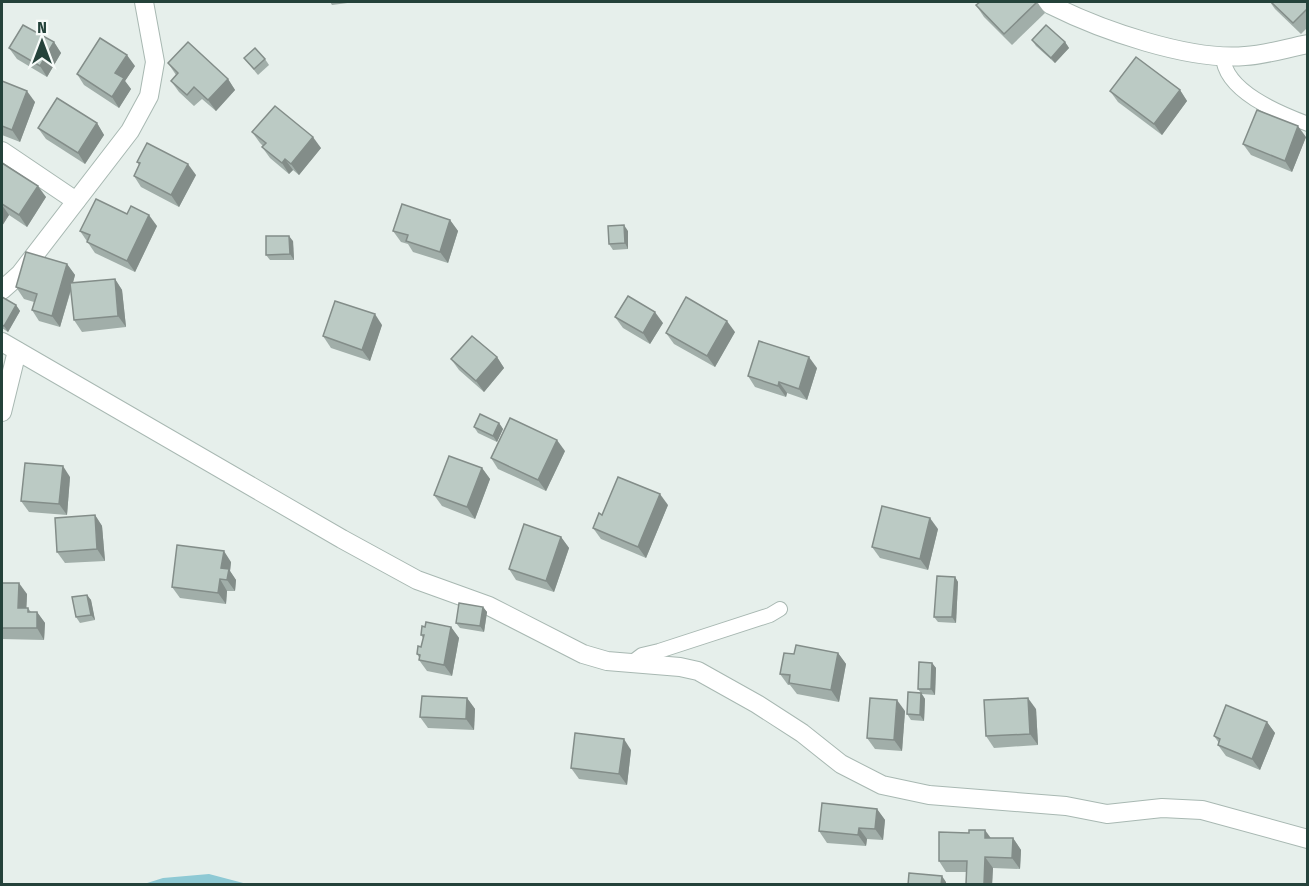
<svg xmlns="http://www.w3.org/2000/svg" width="1309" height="886" font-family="'Fira Sans Condensed',sans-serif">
<rect width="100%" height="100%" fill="#e6efeb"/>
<path fill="#8ec9d4" d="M 209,874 L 247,884 L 144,884 L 163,878 Z"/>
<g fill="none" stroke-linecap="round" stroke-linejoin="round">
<defs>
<g id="lane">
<path d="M 1223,56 C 1224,91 1279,113 1308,124"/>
<path d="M 630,664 L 642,655 L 659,651 L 770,615 L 780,609"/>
</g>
<g id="street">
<path d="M 1047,2 L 1051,5 C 1101,30 1189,61 1245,56 C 1265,55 1287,48 1308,44"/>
<path d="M 2,151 L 76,201"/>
<path d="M 2,290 L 20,274 L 130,131 L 149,96 L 155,62 L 144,2"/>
<path d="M 2,342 L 342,539 L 417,580 L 489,606 L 583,654 L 607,661 L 680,667 L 698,671 L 757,704 L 802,733 L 841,764 L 882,785 L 929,795 L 1066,806 L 1107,814 L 1162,808 L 1202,810 L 1308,839"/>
<path d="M 2,412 L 17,351"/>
</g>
</defs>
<use href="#lane" stroke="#a8b8b2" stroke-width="16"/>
<use href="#street" stroke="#a8b8b2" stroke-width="20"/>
<use href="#lane" stroke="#fff" stroke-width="14"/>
<use href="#street" stroke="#fff" stroke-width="18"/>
</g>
<g fill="#a1aea9">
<path d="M 330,2 L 355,2 L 332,5 Z"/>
<path d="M 1037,2 L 1045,13 L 1012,45 L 984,17 L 976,5 Z"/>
<path d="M 1270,2 L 1308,2 L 1308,27 L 1301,34 L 1275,9 Z"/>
<path d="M 1032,40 L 1065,42 L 1069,48 L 1055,63 L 1036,46 Z"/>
<path d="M 54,42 L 61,53 L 47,77 L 17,59 L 9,48 Z"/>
<path d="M 244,58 L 265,59 L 269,65 L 258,75 Z"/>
<path d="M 168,63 L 228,79 L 235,90 L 216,111 L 202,99 L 194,106 L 179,92 L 171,81 L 176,75 Z"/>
<path d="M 135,66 L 125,81 L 131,89 L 119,108 L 84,85 L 77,74 Z"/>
<path d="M 2,81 L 35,102 L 20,142 L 2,135 Z"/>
<path d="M 1180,90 L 1187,101 L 1162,135 L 1118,102 L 1110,91 Z"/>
<path d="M 97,123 L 104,135 L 85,164 L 46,139 L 38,128 Z"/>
<path d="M 252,132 L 321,148 L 299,175 L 293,170 L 289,174 L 270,158 L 262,147 L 263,146 L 260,143 Z"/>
<path d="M 1306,137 L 1292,172 L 1251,155 L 1243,144 Z"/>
<path d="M 2,157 L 3,160 L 3,164 L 46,197 L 27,227 L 9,215 L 2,226 Z"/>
<path d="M 137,162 L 196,175 L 179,207 L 141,187 L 134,176 L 139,165 Z"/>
<path d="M 127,214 L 157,226 L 135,272 L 95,253 L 80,231 Z"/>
<path d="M 450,220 L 458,231 L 448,263 L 413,252 L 408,244 L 401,242 L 393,231 Z"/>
<path d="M 628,231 L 628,249 L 613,250 L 609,244 Z"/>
<path d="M 293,241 L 294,260 L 270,260 L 266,255 Z"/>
<path d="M 67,264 L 75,275 L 73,283 L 115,279 L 122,290 L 126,327 L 82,332 L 74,320 L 71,290 L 60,327 L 39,321 L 32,310 L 34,302 L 24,299 L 16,287 Z"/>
<path d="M 2,297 L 16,305 L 20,311 L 8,332 L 2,328 Z"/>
<path d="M 615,317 L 663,323 L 650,344 L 623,328 Z"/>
<path d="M 382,325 L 370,361 L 331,348 L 323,336 Z"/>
<path d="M 735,332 L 715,367 L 674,344 L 666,333 Z"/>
<path d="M 497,357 L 504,368 L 484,392 L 459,370 L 451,359 Z"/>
<path d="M 817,368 L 807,400 L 787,393 L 786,397 L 755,387 L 748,376 Z"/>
<path d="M 499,423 L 503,429 L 497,442 L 478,433 L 474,427 Z"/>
<path d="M 565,451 L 546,491 L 498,469 L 491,458 Z"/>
<path d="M 482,468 L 490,479 L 475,519 L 442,506 L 434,495 Z"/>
<path d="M 70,477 L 67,515 L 29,512 L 21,501 Z"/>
<path d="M 668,505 L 646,558 L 601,539 L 593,528 L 602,515 Z"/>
<path d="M 95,515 L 102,526 L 105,561 L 65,563 L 57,552 Z"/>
<path d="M 938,529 L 928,570 L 880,558 L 872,547 Z"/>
<path d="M 561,537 L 569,548 L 554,592 L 516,580 L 509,569 Z"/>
<path d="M 231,562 L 230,571 L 236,580 L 235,591 L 227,591 L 226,604 L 180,598 L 172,587 Z"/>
<path d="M 955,577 L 958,582 L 956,623 L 938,622 L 934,617 Z"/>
<path d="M 2,583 L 27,594 L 26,608 L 28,608 L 31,612 L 37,612 L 45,623 L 44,640 L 2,639 Z"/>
<path d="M 87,595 L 91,600 L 95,620 L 80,623 L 76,617 Z"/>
<path d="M 483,607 L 487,612 L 484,632 L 460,628 L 456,623 Z"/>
<path d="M 425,627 L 451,627 L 459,638 L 452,676 L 427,671 L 419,660 L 420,659 L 417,654 L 421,647 L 423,638 L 421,635 Z"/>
<path d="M 838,653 L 846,664 L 839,702 L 797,694 L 790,685 L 788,685 L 780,674 L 794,654 Z"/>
<path d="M 932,663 L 936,668 L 935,695 L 922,694 L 925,699 L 924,721 L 911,720 L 907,714 L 921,693 L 918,689 Z"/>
<path d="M 467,698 L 475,709 L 474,730 L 428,728 L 420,717 Z"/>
<path d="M 1036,709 L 1038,745 L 994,748 L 986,736 Z"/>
<path d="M 905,711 L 902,751 L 875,749 L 867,738 Z"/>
<path d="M 1267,722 L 1275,733 L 1260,770 L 1226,756 L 1218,745 L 1219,743 L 1214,736 Z"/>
<path d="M 631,750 L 627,785 L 579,779 L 571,768 Z"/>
<path d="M 877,809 L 885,820 L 883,840 L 867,839 L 866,846 L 827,843 L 819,831 Z"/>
<path d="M 991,838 L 1013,838 L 1021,850 L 1020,869 L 993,868 L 992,885 L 967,885 L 967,872 L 946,872 L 939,861 Z"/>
</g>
<g fill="#838d89">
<path d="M 54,42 L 61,53 L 47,77 L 40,66 Z"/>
<path d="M 1065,42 L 1069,48 L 1055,63 L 1051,58 Z"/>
<path d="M 127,55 L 135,66 L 125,81 L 131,89 L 119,108 L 112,97 L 115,73 Z"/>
<path d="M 228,79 L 235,90 L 216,111 L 208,100 Z"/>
<path d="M 1180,90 L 1187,101 L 1162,135 L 1154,124 Z"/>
<path d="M 27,91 L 35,102 L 20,142 L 12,130 Z"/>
<path d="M 97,123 L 104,135 L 85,164 L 78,153 Z"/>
<path d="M 1298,126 L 1306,137 L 1292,172 L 1285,161 Z"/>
<path d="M 313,137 L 321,148 L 299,175 L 291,164 Z"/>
<path d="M 285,159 L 293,170 L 289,174 L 282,163 Z"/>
<path d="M 188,164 L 196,175 L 179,207 L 171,195 Z"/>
<path d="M 38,186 L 46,197 L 27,227 L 19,215 Z"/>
<path d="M 2,205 L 9,215 L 2,226 Z"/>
<path d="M 149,215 L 157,226 L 135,272 L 127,261 Z"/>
<path d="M 450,220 L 458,231 L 448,263 L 440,252 Z"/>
<path d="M 624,225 L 628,231 L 628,249 L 625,243 Z"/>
<path d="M 289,236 L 293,241 L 294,260 L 290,254 Z"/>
<path d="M 67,264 L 75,275 L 60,327 L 52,316 Z"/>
<path d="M 115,279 L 122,290 L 126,327 L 118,316 Z"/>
<path d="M 16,305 L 20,311 L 8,332 L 4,326 Z"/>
<path d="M 655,312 L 663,323 L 650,344 L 643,333 Z"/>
<path d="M 375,314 L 382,325 L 370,361 L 362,350 Z"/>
<path d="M 727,321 L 735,332 L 715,367 L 707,356 Z"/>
<path d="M 497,357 L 504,368 L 484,392 L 476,381 Z"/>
<path d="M 809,357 L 817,368 L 807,400 L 799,389 Z"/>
<path d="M 779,382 L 787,393 L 786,397 L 778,386 Z"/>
<path d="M 499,423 L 503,429 L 497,442 L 493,436 Z"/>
<path d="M 557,440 L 565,451 L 546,491 L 538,480 Z"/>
<path d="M 63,466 L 70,477 L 67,515 L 59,504 Z"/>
<path d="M 482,468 L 490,479 L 475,519 L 467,507 Z"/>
<path d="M 660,494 L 668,505 L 646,558 L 638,547 Z"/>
<path d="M 95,515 L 102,526 L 105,561 L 97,549 Z"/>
<path d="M 930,518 L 938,529 L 928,570 L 920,559 Z"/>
<path d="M 561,537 L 569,548 L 554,592 L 546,581 Z"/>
<path d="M 224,551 L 231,562 L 230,571 L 236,580 L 235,591 L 227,580 L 221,568 Z"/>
<path d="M 955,577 L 958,582 L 956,623 L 952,617 Z"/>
<path d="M 220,579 L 227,591 L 226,604 L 218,593 Z"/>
<path d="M 19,583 L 27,594 L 26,619 L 18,608 Z"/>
<path d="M 87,595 L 91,600 L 95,620 L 91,615 Z"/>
<path d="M 483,607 L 487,612 L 484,632 L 480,626 Z"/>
<path d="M 37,612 L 45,623 L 44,640 L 37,628 Z"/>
<path d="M 451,627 L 459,638 L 452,676 L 444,665 Z"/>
<path d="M 838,653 L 846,664 L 839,702 L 831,690 Z"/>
<path d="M 932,663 L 936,668 L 935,695 L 931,689 Z"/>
<path d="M 921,693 L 925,699 L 924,721 L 920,715 Z"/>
<path d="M 467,698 L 475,709 L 474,730 L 466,719 Z"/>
<path d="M 1028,698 L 1036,709 L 1038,745 L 1030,734 Z"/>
<path d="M 897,700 L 905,711 L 902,751 L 894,740 Z"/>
<path d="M 1267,722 L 1275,733 L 1260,770 L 1252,759 Z"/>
<path d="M 624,739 L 631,750 L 627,785 L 619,774 Z"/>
<path d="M 877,809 L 885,820 L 883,840 L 875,829 Z"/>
<path d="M 859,828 L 867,839 L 866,846 L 858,835 Z"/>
<path d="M 985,830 L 993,841 L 985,838 Z"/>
<path d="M 1013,838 L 1021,850 L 1020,869 L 1012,858 Z"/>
<path d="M 985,857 L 993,868 L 992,885 L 984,884 Z"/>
<path d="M 942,876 L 946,882 L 946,885 L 941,885 Z"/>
</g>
<g fill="#bbcac4" stroke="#838d89" stroke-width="1.5">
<path d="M 980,2 L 1037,2 L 1004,34 L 976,5 Z"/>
<path d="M 1271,2 L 1308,2 L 1308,8 L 1293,23 Z"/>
<path d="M 23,25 L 54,42 L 40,66 L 9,48 Z"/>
<path d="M 1046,25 L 1065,42 L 1051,58 L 1032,40 Z"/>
<path d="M 100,38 L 127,55 L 115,73 L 124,78 L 112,97 L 77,74 Z"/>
<path d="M 188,42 L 228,79 L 208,100 L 194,87 L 187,95 L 171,81 L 178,73 L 168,63 Z"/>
<path d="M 255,48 L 265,59 L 254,69 L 244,58 Z"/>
<path d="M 1136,57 L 1180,90 L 1154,124 L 1110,91 Z"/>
<path d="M 2,81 L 27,91 L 12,130 L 2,126 Z"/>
<path d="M 57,98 L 97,123 L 78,153 L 38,128 Z"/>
<path d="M 275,106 L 313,137 L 291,164 L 285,159 L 282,163 L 262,147 L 266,143 L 252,132 Z"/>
<path d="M 1257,110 L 1298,126 L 1285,161 L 1243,144 Z"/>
<path d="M 147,143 L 188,164 L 171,195 L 134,176 L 140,163 L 137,162 Z"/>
<path d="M 2,163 L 38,186 L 19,215 L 2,204 Z"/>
<path d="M 96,199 L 127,214 L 131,206 L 149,215 L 127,261 L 87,242 L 90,235 L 80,231 Z"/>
<path d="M 402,204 L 450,220 L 440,252 L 406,241 L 408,235 L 393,231 Z"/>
<path d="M 624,225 L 625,243 L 609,244 L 608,226 Z"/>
<path d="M 266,236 L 289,236 L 290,254 L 266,255 Z"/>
<path d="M 26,252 L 67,264 L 52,316 L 32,310 L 37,294 L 16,287 Z"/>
<path d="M 115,279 L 118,316 L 74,320 L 70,283 Z"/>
<path d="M 628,296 L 655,312 L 643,333 L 615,317 Z"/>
<path d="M 2,297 L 16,305 L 4,326 L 2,325 Z"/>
<path d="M 686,297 L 727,321 L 707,356 L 666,333 Z"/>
<path d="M 335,301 L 375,314 L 362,350 L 323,336 Z"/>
<path d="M 472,336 L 497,357 L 476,381 L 451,359 Z"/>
<path d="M 759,341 L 809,357 L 799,389 L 779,382 L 778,386 L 748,376 Z"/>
<path d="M 480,414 L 499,423 L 493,436 L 474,427 Z"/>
<path d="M 510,418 L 557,440 L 538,480 L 491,458 Z"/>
<path d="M 449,456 L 482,468 L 467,507 L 434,495 Z"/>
<path d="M 25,463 L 63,466 L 59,504 L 21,501 Z"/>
<path d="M 618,477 L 660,494 L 638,547 L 593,528 L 599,513 L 602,515 Z"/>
<path d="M 882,506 L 930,518 L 920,559 L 872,547 Z"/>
<path d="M 95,515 L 97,549 L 57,552 L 55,518 Z"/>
<path d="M 524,524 L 561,537 L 546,581 L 509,569 Z"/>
<path d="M 177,545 L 224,551 L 221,568 L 229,569 L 227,580 L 220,579 L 218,593 L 172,587 Z"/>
<path d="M 937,576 L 955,577 L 952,617 L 934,617 Z"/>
<path d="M 2,583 L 19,583 L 18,608 L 28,608 L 28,612 L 37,612 L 37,628 L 2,628 Z"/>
<path d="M 87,595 L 91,615 L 76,617 L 72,597 Z"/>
<path d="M 459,603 L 483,607 L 480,626 L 456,623 Z"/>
<path d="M 426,622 L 451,627 L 444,665 L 419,660 L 420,655 L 417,654 L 418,646 L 421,647 L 424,635 L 421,635 L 422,626 L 425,627 Z"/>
<path d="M 796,645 L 838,653 L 831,690 L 789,683 L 790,675 L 780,674 L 784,653 L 794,654 Z"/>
<path d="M 919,662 L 932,663 L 931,689 L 918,689 Z"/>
<path d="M 908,692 L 921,693 L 920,715 L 907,714 Z"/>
<path d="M 422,696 L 467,698 L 466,719 L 420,717 Z"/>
<path d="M 870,698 L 897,700 L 894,740 L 867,738 Z"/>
<path d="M 1028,698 L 1030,734 L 986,736 L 984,700 Z"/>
<path d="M 1226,705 L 1267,722 L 1252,759 L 1218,745 L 1220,739 L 1214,736 Z"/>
<path d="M 575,733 L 624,739 L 619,774 L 571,768 Z"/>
<path d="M 822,803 L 877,809 L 875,829 L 859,828 L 858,835 L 819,831 Z"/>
<path d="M 969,830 L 985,830 L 985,838 L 1013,838 L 1012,858 L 985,857 L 984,884 L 966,884 L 967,861 L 939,861 L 939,832 L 969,833 Z"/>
<path d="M 909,873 L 942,876 L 941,885 L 908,885 Z"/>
</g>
<rect width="1309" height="886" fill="none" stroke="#24423a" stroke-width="6"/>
<g transform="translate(42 42)" stroke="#f7fbf9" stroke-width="4.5" paint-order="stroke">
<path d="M0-4.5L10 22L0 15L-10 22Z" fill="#24423a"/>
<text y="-9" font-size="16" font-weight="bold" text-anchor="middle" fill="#24423a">N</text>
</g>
</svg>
